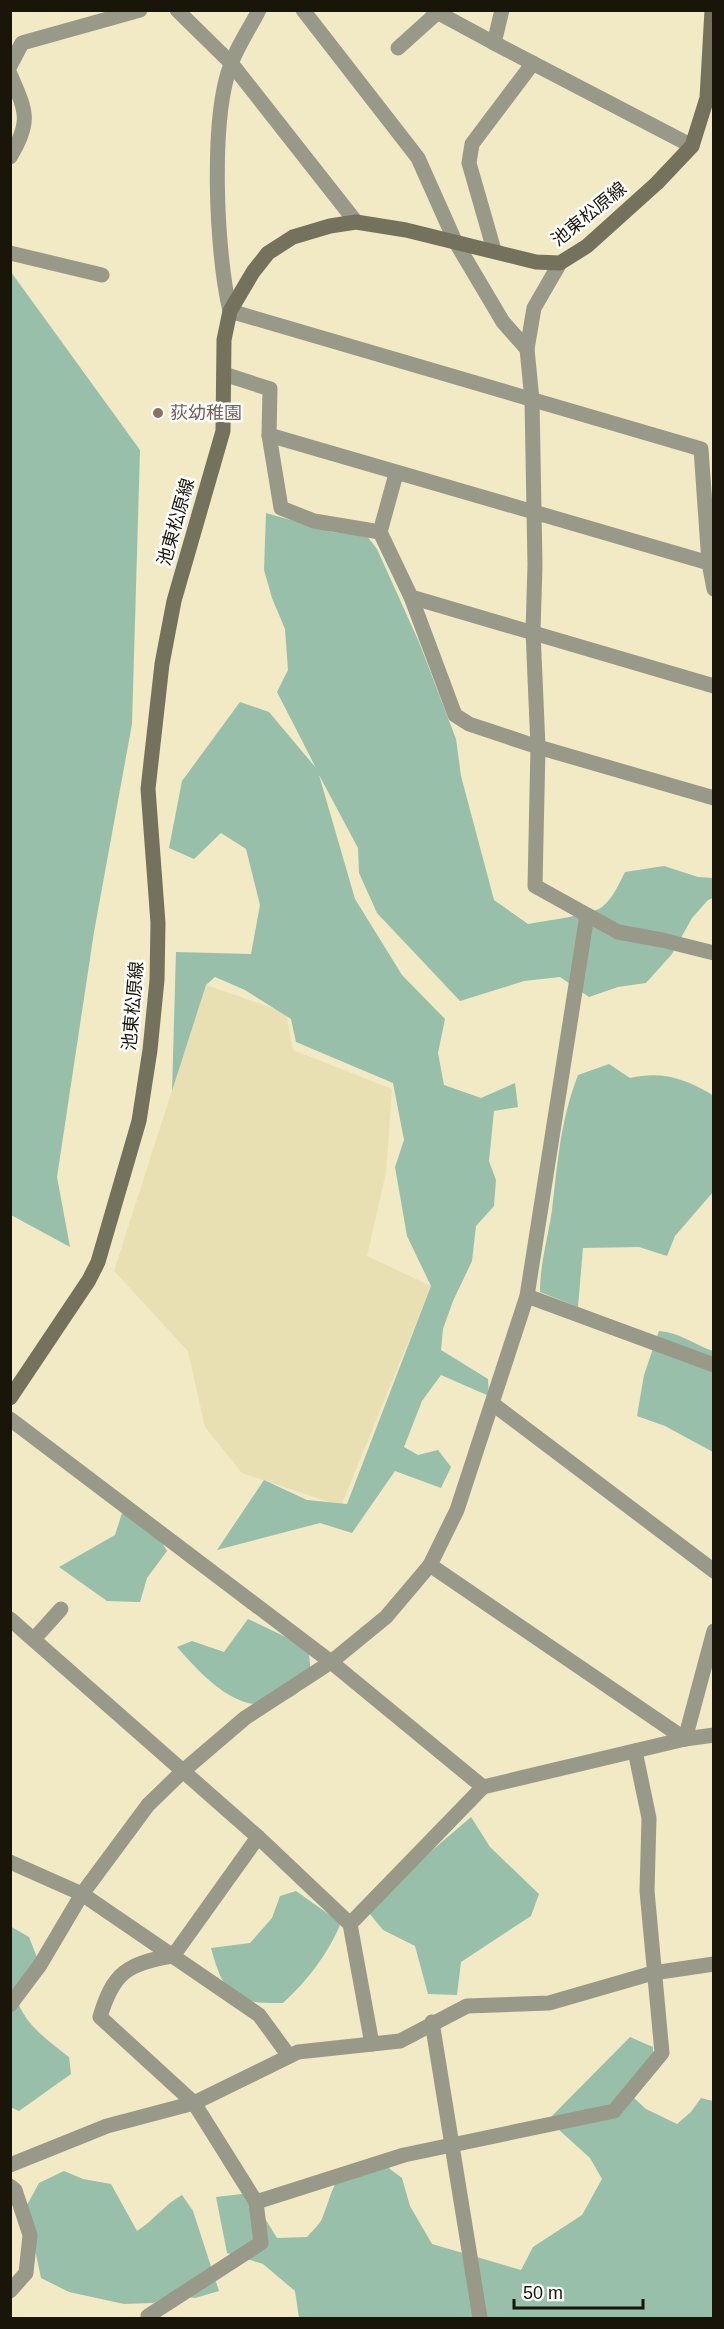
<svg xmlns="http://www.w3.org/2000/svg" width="724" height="2329" font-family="Arial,'Noto Sans JP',sans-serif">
<rect width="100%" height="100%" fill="#f1eac5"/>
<path fill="#e8dfb3" d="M 206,985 L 286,1013 L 293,1050 L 392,1089 L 386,1172 L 367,1256 L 431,1286 L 341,1506 L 242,1473 L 205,1427 L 188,1351 L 114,1271 Z"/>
<g fill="#97bfaa">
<path d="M 11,272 L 140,450 L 132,724 L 94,932 L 57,1177 L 70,1247 L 11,1215 Z"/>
<path d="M 266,513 L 333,532 L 367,536 L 377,549 L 419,642 L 456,739 L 461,776 L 494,900 L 528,924 C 543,921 592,915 602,907 C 613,898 619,884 625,872 L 664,866 L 698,877 L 713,878 L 713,898 L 708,900 L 692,918 L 672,954 L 646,983 L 618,987 L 589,997 L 560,977 L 524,981 L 460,1001 L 377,913 L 359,873 L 358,848 L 319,775 L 355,899 L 402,975 L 445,1019 L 438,1053 L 444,1085 L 481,1098 L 515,1083 L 518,1107 L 494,1111 L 489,1161 L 496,1180 L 494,1206 L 476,1226 L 472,1261 L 453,1301 L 443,1329 L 441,1350 L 488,1379 L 489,1396 L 441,1375 L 422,1401 L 404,1447 L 418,1455 L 438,1450 L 451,1467 L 441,1488 L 395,1471 L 352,1533 L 320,1523 L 217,1550 L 264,1480 L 307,1500 L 347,1504 L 431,1286 L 407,1236 L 395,1167 L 404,1140 L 393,1083 L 296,1042 L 291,1019 L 245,990 L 215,977 L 206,985 L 172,1091 L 176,952 L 251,954 L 260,905 L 246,849 L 221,833 L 194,859 L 169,848 L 182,781 L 240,702 L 269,712 L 316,768 L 277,692 L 288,670 L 285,629 L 272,598 L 264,570 Z"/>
<path d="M 609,1064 L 630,1078 C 662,1071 683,1078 711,1094 L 714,1098 L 713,1192 L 675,1236 L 667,1256 L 639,1247 L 583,1248 L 578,1307 L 540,1292 C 540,1263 548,1238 552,1210 C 558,1161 560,1122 578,1075 Z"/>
<path d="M 659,1331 C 679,1332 695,1345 713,1351 L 713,1452 L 665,1426 L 637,1416 L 644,1375 Z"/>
<path d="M 123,1510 L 153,1528 L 167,1551 L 147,1578 L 140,1602 L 107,1601 L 59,1567 L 115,1535 Z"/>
<path d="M 248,1619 L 294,1641 L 309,1654 L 311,1675 C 306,1681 300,1692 293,1696 C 246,1724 206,1680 177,1647 L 192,1641 L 224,1652 Z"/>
<path d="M 471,1817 L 490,1847 L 539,1894 L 531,1916 L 461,1962 L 457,1995 L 428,1994 L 415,1946 L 383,1930 L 365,1908 Z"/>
<path d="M 296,1891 L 341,1923 C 327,1955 309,1979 283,2003 C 233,2004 224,1995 211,1948 L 250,1943 L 272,1918 L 280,1896 Z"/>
<path d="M 10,1926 L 29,1937 L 40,1965 L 16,1997 C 24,2024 47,2040 69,2057 L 71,2074 L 19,2111 L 10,2107 Z"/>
<path d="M 630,2037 L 653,2047 L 653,2066 L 633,2097 L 646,2109 L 677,2124 L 691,2112 L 701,2098 L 713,2101 L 713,2318 L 299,2318 L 295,2291 L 263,2264 L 227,2253 L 216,2197 L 242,2194 L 264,2217 L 277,2238 L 307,2237 C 312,2231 319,2225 322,2219 C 336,2185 334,2163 378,2160 L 402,2178 L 410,2206 L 432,2244 L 521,2270 L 533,2247 L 582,2215 L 602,2179 L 590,2158 L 548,2120 Z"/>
<path d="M 64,2171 L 83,2179 L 111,2184 L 137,2231 C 154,2220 164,2205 182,2195 L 193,2211 L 219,2291 L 195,2298 L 171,2295 L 153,2303 L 124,2304 L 69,2292 L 41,2278 L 26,2207 L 39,2183 Z"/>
</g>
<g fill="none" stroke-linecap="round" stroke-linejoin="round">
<g stroke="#999989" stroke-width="15">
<path d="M 177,10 L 231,63 L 356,222"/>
<path d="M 303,10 L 418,158 L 455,241 L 503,322 L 527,349"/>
<path d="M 433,10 L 494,43"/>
<path d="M 502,10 L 494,43 L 692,146"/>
<path d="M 398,48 L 437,13"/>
<path d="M 10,66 L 22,43 L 140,10"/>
<path d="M 10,74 C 26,111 32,121 10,157"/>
<path d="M 494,250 L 469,163 L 472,144 L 533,63"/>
<path d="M 10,253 L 102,275"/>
<path d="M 560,263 L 534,308 L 527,349 L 532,400 L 535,565 L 533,631 L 538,747 L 535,886 L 618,932 L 662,940 L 714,953"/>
<path d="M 224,374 L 270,389 L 269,435 L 709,563 L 701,449 L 230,311 C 216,253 210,118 231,64 C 238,45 250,28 259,10"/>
<path d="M 269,435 L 281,508 L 314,521 L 380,532"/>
<path d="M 396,474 L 380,532 L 411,597 L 714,686"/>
<path d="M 709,563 L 714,589"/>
<path d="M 411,597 L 455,715 L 469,724 L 538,747 L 714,798"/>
<path d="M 527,1296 L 714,1365"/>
<path d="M 493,1404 L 714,1571"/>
<path d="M 10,1419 L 331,1662 L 483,1787"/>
<path d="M 430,1565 L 685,1739"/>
<path d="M 10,1619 L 258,1837 L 350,1924 L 372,2044"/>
<path d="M 34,1639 L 61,1609"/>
<path d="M 685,1739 L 714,1631"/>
<path d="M 258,1837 L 173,1956 C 127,1963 113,1973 100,2017 L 194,2103 L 256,2202 L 404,2155 L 614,2111 L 662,2053 L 647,1891 L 649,1818 L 635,1751"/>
<path d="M 10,1862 L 82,1894 L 259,2015 L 289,2056"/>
<path d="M 350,1924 L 483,1787 L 685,1739 L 714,1735"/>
<path d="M 10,2005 L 40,1965 L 82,1894 L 148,1805 L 183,1771 L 245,1718 L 331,1662 L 386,1617 L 430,1565 L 457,1510 L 527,1296 L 587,915"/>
<path d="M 432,2022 L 480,2318"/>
<path d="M 10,2165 L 107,2126 L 194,2103 L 298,2052 L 400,2041 L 467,2006 L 549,2003 L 653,1973 L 714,1964"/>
<path d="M 10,2186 L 15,2190 L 30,2235 L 26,2273 L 10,2291"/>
<path d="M 148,2316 L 261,2243 L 256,2202"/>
</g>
<path stroke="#74725c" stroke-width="15" d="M 10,1398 L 89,1280 L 98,1262 L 139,1121 L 150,1050 L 157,980 L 158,923 L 148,789 L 162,664 L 174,601 L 223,431 L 224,340 L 230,311 L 253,272 L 268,253 L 293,237 L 330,226 L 356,222 L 406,230 L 536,262 L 560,263 L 587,246 L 657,183 L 692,146 L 707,98 L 712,10"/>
</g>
<circle fill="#8d6e63" stroke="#fff" stroke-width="2" cx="158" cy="413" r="6"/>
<g text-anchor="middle" stroke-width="5" stroke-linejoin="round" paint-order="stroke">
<g font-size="18" fill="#191609" stroke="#fff">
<text transform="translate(589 214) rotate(-39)" y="6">池東松原線</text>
<text transform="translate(176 522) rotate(-74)" y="6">池東松原線</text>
<text transform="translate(133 1006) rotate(-85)" y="6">池東松原線</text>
</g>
<g font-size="18" fill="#785e54" stroke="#fff" text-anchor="start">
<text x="170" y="419">荻幼稚園</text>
</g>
</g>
<rect width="724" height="2329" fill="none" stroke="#191609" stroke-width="24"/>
<path d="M514 2299v9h129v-9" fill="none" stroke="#191609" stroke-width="3"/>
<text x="523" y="2299" font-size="18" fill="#191609" stroke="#ffffff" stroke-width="4.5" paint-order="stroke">50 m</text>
</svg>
